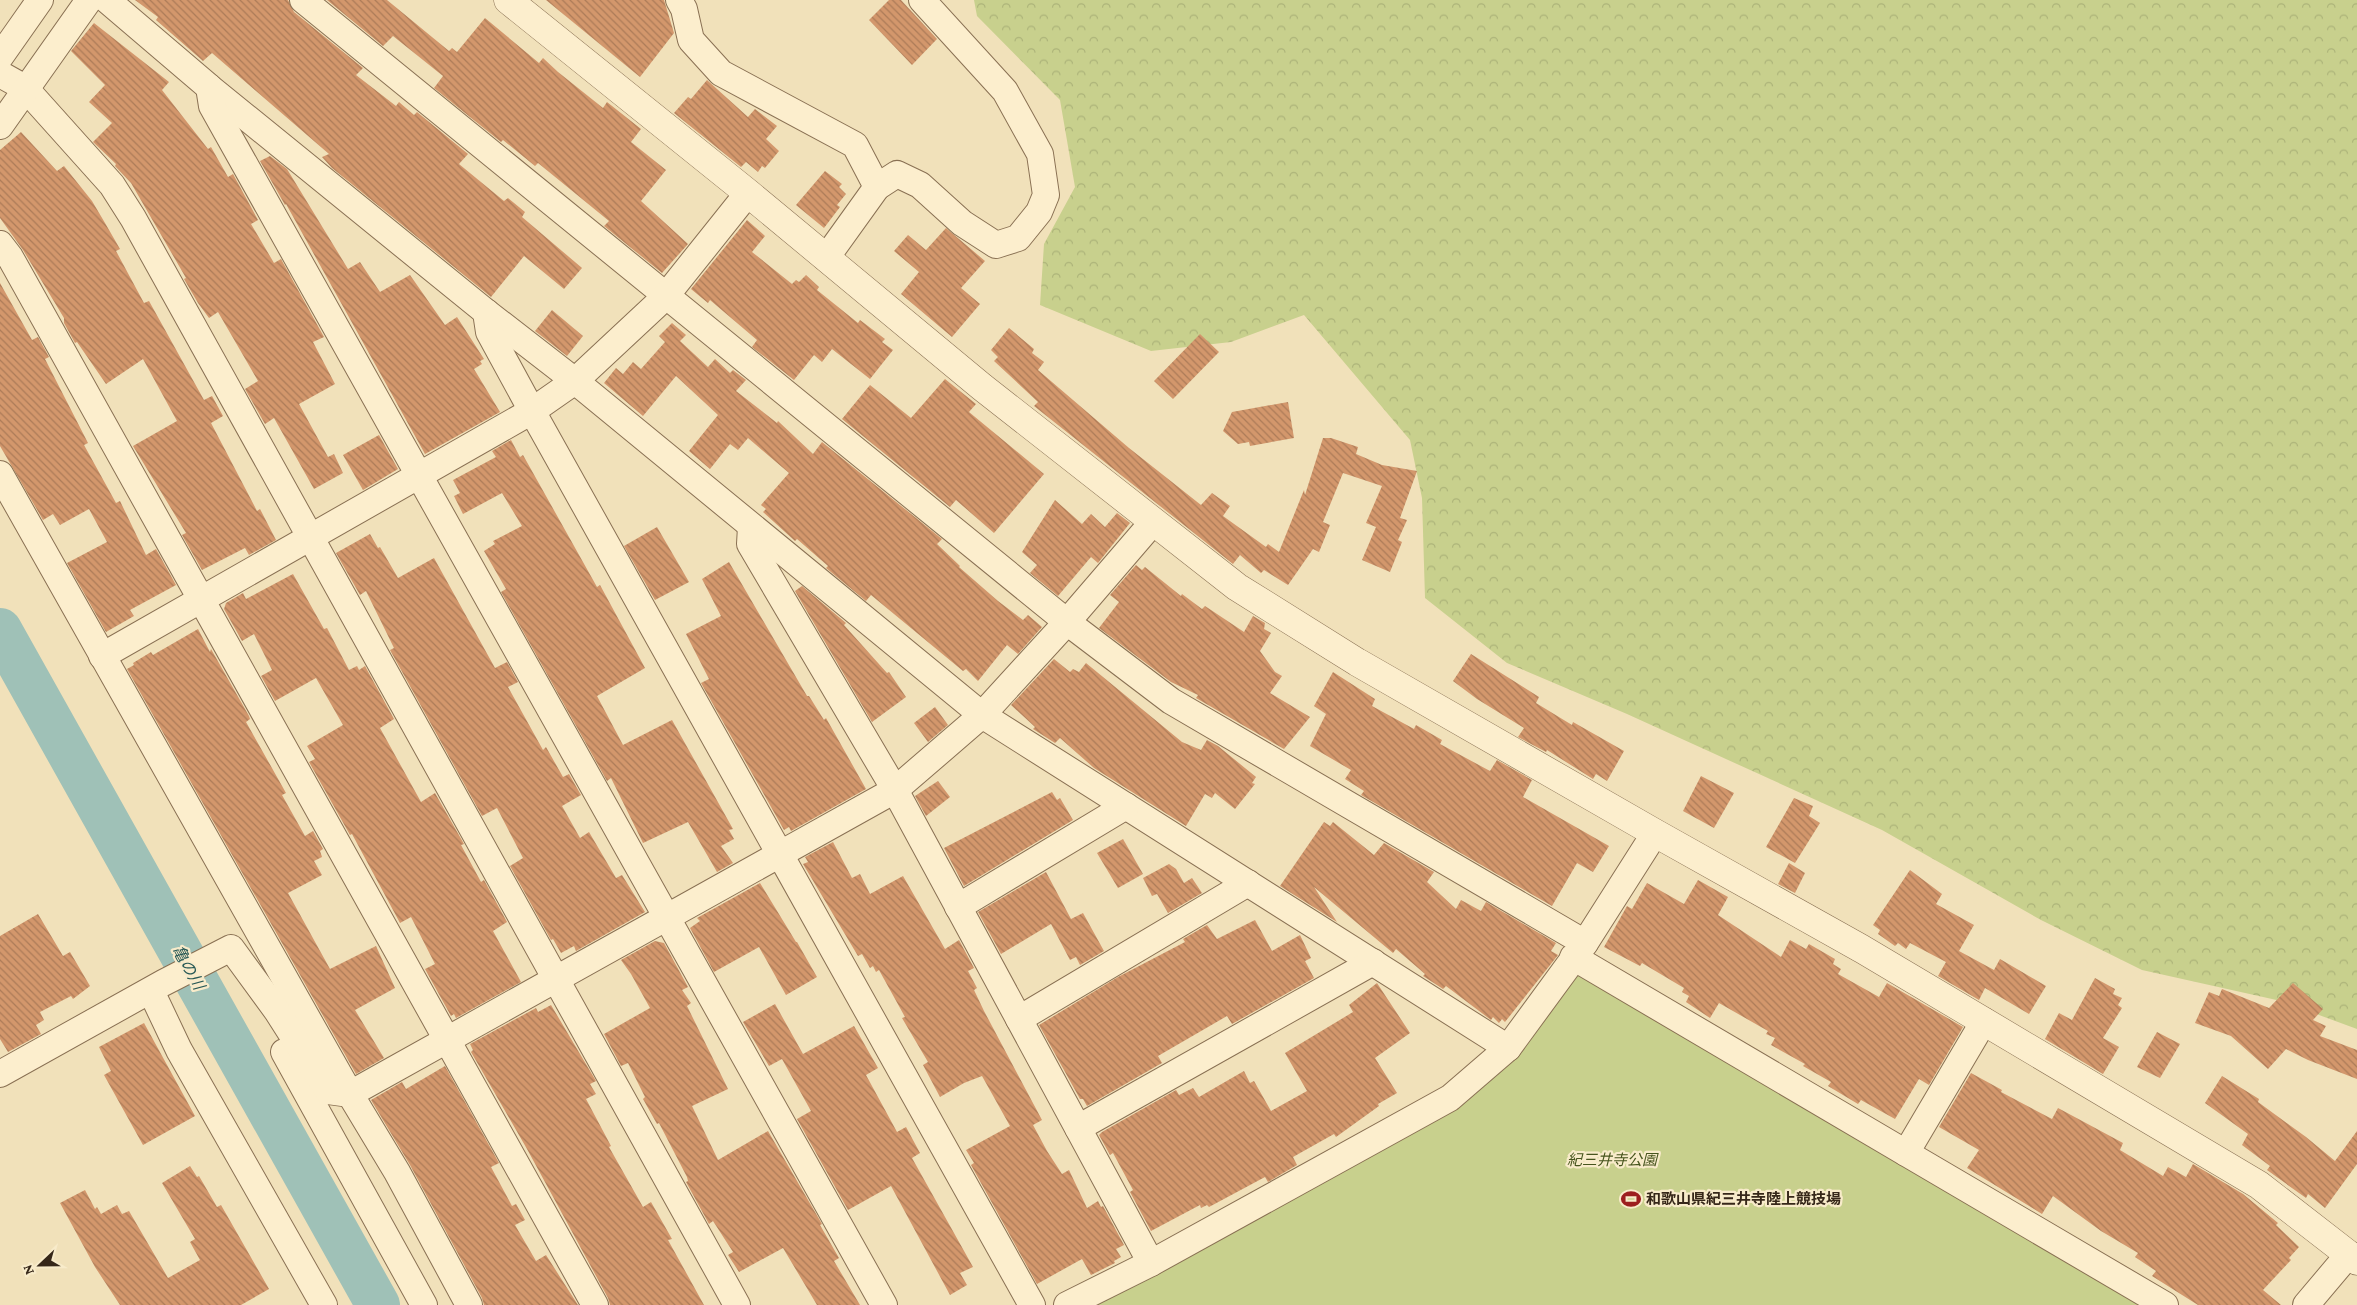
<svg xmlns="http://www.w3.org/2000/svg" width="2357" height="1305" font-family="'Crimson Pro','Noto Sans JP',serif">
<defs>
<pattern id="forest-crowns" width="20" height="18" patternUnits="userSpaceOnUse" patternTransform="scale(1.25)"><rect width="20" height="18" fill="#c8d08d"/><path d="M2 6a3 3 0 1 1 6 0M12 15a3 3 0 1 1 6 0" fill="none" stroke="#acb379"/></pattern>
<pattern id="building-back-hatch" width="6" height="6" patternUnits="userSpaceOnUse" patternTransform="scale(1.25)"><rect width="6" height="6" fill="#d3976c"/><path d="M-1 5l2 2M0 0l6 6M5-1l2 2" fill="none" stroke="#ac7b58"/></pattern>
</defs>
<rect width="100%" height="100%" fill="#f1e1ba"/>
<path fill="url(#forest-crowns)" d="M 974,0 L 2357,0 L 2357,1029 L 2281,1001 L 2142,970 L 2041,920 L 1882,830 L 1627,714 L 1507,663 L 1425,598 L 1422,498 L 1410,440 L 1304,315 L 1231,342 L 1151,351 L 1040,305 L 1044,244 L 1075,187 L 1060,100 L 977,16 Z"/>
<path fill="#c8d08d" d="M 1578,973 L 2146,1305 L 1088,1305 L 1427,1124 Z"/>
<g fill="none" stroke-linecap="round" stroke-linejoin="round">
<path stroke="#9fc1b7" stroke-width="44" d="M 0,630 L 378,1305"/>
</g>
<g fill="url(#building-back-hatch)">
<path d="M 135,0 L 288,0 L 294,12 L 363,68 L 356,75 L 396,106 L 399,102 L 414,115 L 417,112 L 468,154 L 459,164 L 504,201 L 508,198 L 525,212 L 522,217 L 582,268 L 564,289 L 524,256 L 491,297 L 332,168 L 322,157 L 329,154 L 212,53 L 203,61 L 156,20 L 158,17 Z"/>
<path d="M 327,0 L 387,0 L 449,51 L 452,48 L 457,52 L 485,18 L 539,63 L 543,58 L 558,72 L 603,108 L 607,102 L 641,129 L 631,142 L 666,170 L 641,201 L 688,244 L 662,273 L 604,226 L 609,221 L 565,185 L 538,163 L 535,166 L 503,140 L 501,142 L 434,88 L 443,76 L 393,36 L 383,46 Z"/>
<path d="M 546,0 L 664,0 L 674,33 L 640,77 Z"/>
<path d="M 889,0 L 901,0 L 937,39 L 912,65 L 869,20 Z"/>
<path d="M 94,23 L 169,82 L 162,90 L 208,149 L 211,147 L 228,177 L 233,174 L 258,220 L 251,224 L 274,263 L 281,259 L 324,337 L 313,342 L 335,384 L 299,404 L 328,457 L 334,454 L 343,473 L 314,489 L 274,418 L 265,424 L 245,389 L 258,381 L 218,312 L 209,318 L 198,303 L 184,279 L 186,278 L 131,183 L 115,166 L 116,164 L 93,142 L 112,123 L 89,102 L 105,85 L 71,51 Z"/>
<path d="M 707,80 L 748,117 L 755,109 L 777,126 L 766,139 L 779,151 L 765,168 L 762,166 L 758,172 L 746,162 L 741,167 L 674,113 L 688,97 L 691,99 Z"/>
<path d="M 21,132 L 57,171 L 64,166 L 92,201 L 105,223 L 120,249 L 116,251 L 144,303 L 149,301 L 204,400 L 212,396 L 223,416 L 211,423 L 257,511 L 260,509 L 276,540 L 249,555 L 245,548 L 202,570 L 182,535 L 186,533 L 133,446 L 177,421 L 143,359 L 106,384 L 77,342 L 75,343 L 64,323 L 64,318 L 23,250 L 0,218 L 0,150 Z"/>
<path d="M 270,156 L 287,169 L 348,269 L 360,262 L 380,292 L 410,275 L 445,325 L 457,317 L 484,359 L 480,361 L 482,364 L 474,369 L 500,412 L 425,454 L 286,204 L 285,205 L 260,161 Z"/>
<path d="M 825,171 L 842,184 L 839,187 L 846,194 L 837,205 L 840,207 L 824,228 L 796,205 Z"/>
<path d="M 747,220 L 765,236 L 752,252 L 792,284 L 796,280 L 799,282 L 806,275 L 819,287 L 817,290 L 858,323 L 860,320 L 885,339 L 882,342 L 893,350 L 870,379 L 832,349 L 822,362 L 814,355 L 794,380 L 752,347 L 757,340 L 710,300 L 708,303 L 691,289 Z"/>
<path d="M 946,228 L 985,261 L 961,288 L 980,304 L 952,337 L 901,294 L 919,272 L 894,251 L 908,235 L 926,250 Z"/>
<path d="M 0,283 L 32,340 L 38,337 L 49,357 L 45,359 L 88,443 L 84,445 L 116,503 L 120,501 L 146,555 L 156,549 L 176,585 L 130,610 L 134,616 L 106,632 L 67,563 L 107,542 L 89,509 L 60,525 L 53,514 L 43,520 L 0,446 Z"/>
<path d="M 552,310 L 583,336 L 567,356 L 535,331 Z"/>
<path d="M 672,323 L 686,335 L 680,341 L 708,367 L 715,359 L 730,373 L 733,370 L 746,380 L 736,391 L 777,423 L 778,421 L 813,454 L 822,442 L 942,539 L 937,544 L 960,566 L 959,567 L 998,601 L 1023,620 L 1028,615 L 1042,627 L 1018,654 L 1007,645 L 978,681 L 966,669 L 963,671 L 871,595 L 866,601 L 826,568 L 828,566 L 797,539 L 795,541 L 763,512 L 766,509 L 761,505 L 789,473 L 748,438 L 738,450 L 730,444 L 710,469 L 689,451 L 718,415 L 676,376 L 643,416 L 604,383 L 616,368 L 623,374 L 633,362 L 641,369 L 665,342 L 659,336 Z"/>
<path d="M 1009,328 L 1034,349 L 1032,353 L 1044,362 L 1038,370 L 1129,448 L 1201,505 L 1212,493 L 1230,506 L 1223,516 L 1266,547 L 1268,544 L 1279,552 L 1304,490 L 1305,495 L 1323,438 L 1331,438 L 1358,447 L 1356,454 L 1382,465 L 1417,471 L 1400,518 L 1407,520 L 1398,540 L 1402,542 L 1390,572 L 1362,560 L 1376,527 L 1366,523 L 1382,486 L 1343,473 L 1323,522 L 1330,525 L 1319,552 L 1313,549 L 1288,585 L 1264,570 L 1261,573 L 1240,555 L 1233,564 L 1034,406 L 1038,402 L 994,361 L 998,357 L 991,350 Z"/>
<path d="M 1200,334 L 1219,352 L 1173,399 L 1154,381 Z"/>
<path d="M 945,379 L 976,404 L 969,412 L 1044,474 L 994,533 L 956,500 L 950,507 L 842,419 L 870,385 L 911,418 Z"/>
<path d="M 1288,402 L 1294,438 L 1250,446 L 1249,442 L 1238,444 L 1223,431 L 1232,412 Z"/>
<path d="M 379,435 L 398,469 L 363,490 L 343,455 Z"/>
<path d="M 511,440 L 520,457 L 523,455 L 597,587 L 600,585 L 645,668 L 597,696 L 623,745 L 672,720 L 733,829 L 729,830 L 734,839 L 721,846 L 733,863 L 717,872 L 688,822 L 643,843 L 611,778 L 607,781 L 501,592 L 506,589 L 484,551 L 495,544 L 493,541 L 522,526 L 502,493 L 463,514 L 454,496 L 460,493 L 453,480 L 496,457 L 492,451 Z"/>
<path d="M 1055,500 L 1082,524 L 1091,514 L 1105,527 L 1117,513 L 1130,523 L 1098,563 L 1091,557 L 1058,596 L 1030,573 L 1037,565 L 1022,552 Z"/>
<path d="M 657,527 L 689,582 L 655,600 L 624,546 Z"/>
<path d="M 370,534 L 378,548 L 380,547 L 398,578 L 434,558 L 495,668 L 507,662 L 518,682 L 508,687 L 543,750 L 546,747 L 563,777 L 569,774 L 581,795 L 562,806 L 580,838 L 589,832 L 616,878 L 622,875 L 645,912 L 576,951 L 574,946 L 561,953 L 553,939 L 551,940 L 510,866 L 523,858 L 497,808 L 482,816 L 390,650 L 394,648 L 366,591 L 360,595 L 336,553 Z"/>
<path d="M 729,562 L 807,696 L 809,696 L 824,720 L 826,718 L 866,789 L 791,831 L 789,827 L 784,830 L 701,683 L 709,679 L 686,634 L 721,616 L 702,579 Z"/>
<path d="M 1136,565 L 1142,570 L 1145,567 L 1181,596 L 1182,594 L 1202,609 L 1205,606 L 1244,632 L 1253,616 L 1265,623 L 1264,629 L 1271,633 L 1260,651 L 1275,672 L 1282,676 L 1270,693 L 1310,717 L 1284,749 L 1196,698 L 1198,695 L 1171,682 L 1099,628 L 1119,602 L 1110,595 Z"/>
<path d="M 293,574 L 324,629 L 327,628 L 349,670 L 357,666 L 359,670 L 365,666 L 394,719 L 380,728 L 421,802 L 435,793 L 464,844 L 461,845 L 481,882 L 484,880 L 507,922 L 493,931 L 521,982 L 456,1018 L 454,1014 L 451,1016 L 425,969 L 435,964 L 411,917 L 400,923 L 352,834 L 350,835 L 309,762 L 315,759 L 307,746 L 343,725 L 316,678 L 275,701 L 261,676 L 272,670 L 254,634 L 242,641 L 224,609 L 226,603 L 243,593 L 246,599 Z"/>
<path d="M 802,586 L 846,623 L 844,625 L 887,673 L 889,672 L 906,697 L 872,722 L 795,591 Z"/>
<path d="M 198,629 L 210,652 L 211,649 L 249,716 L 250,719 L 246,722 L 286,793 L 282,795 L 305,836 L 313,831 L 323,849 L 320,851 L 322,857 L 314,861 L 322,875 L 288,893 L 330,969 L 376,946 L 395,988 L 355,1010 L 384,1058 L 356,1074 L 127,669 L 134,665 L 133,663 L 151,652 L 153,655 Z"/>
<path d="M 1471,654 L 1539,697 L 1536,703 L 1572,725 L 1573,722 L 1624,751 L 1607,781 L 1596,774 L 1593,779 L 1547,750 L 1546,752 L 1518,737 L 1524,728 L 1477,699 L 1453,681 Z"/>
<path d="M 1054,659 L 1070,672 L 1073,669 L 1079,672 L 1086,663 L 1182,742 L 1201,750 L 1207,740 L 1218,746 L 1256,777 L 1252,783 L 1255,784 L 1235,809 L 1215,793 L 1212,798 L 1205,794 L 1186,826 L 1094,768 L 1060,738 L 1055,743 L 1033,729 L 1035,727 L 1011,705 Z"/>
<path d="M 1333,672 L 1375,699 L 1372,706 L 1414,729 L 1416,725 L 1442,740 L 1440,744 L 1490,771 L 1497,760 L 1532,780 L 1523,797 L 1609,846 L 1593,872 L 1577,863 L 1552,906 L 1361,795 L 1364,791 L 1345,779 L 1351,770 L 1310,746 L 1326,714 L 1314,706 Z"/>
<path d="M 935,707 L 948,725 L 928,742 L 914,723 Z"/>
<path d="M 1701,776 L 1734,793 L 1714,828 L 1683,811 Z"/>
<path d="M 938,781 L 950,797 L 926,816 L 915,796 Z"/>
<path d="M 1052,792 L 1057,800 L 1060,798 L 1073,820 L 964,886 L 944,848 Z"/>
<path d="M 1794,798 L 1813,806 L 1809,816 L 1820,823 L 1795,863 L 1766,847 Z"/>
<path d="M 1324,822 L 1330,826 L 1333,822 L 1374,855 L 1384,843 L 1434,872 L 1427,882 L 1456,909 L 1461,900 L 1481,911 L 1486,902 L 1556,943 L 1551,951 L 1558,955 L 1505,1022 L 1502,1019 L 1499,1023 L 1493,1017 L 1491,1020 L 1446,986 L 1443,989 L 1423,976 L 1425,974 L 1396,949 L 1393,953 L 1314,887 L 1337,922 L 1280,886 Z"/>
<path d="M 1123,839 L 1143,874 L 1118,888 L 1097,853 Z"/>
<path d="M 833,842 L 852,878 L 860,874 L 870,894 L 903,876 L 945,949 L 959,940 L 974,968 L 968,971 L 977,988 L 974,990 L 984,1011 L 1042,1120 L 1033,1125 L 1047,1151 L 1062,1174 L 1069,1170 L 1087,1208 L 1098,1201 L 1101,1207 L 1103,1206 L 1124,1245 L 1116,1249 L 1121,1257 L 1114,1261 L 1115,1263 L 1091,1275 L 1082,1259 L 1037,1284 L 971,1165 L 974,1163 L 966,1150 L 1010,1126 L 982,1076 L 964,1083 L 940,1097 L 923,1065 L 928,1062 L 902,1018 L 905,1017 L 879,970 L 876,972 L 873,966 L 870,968 L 862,954 L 858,956 L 803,864 L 808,862 L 805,857 Z"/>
<path d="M 1789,863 L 1805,873 L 1795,893 L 1778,884 Z"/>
<path d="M 1169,864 L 1176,869 L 1184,883 L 1192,878 L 1202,893 L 1168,913 L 1157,894 L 1152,896 L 1143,878 Z"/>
<path d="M 1910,870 L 1942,894 L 1936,904 L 1974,925 L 1959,951 L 1994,970 L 2000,959 L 2046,986 L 2029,1014 L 1985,988 L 1979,1000 L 1938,976 L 1946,962 L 1910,943 L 1906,949 L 1898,943 L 1895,946 L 1878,934 L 1880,930 L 1873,925 Z"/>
<path d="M 1046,872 L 1071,919 L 1083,913 L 1104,951 L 1080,965 L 1076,957 L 1070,960 L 1051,924 L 1001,954 L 978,912 Z"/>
<path d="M 1698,880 L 1728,897 L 1718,915 L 1781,957 L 1790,940 L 1806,949 L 1809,944 L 1835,959 L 1833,964 L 1841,969 L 1838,974 L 1879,997 L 1887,983 L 1963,1027 L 1929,1085 L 1919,1079 L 1895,1119 L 1861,1100 L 1858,1104 L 1828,1086 L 1831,1082 L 1803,1066 L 1805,1064 L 1771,1045 L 1775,1038 L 1766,1034 L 1768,1031 L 1719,1003 L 1710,1018 L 1686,1002 L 1689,996 L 1682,992 L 1684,988 L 1642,963 L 1640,966 L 1604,947 L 1627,906 L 1632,909 L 1647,883 L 1684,904 Z"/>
<path d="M 760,883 L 796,942 L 797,942 L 817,977 L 786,995 L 759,947 L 714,972 L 690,928 L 700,921 L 697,918 Z"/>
<path d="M 38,914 L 63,956 L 70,952 L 90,986 L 73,999 L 71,996 L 40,1012 L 44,1020 L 36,1025 L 41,1034 L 8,1052 L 0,1039 L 0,936 Z"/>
<path d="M 1255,920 L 1272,951 L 1300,935 L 1311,958 L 1305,961 L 1314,978 L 1232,1024 L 1227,1016 L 1158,1056 L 1162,1063 L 1087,1106 L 1083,1099 L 1080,1099 L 1039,1025 L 1118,977 L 1185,942 L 1183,939 L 1207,925 L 1217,939 Z"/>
<path d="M 655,941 L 664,943 L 688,987 L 682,990 L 691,1003 L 687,1006 L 728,1089 L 692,1106 L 718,1160 L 768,1131 L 822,1224 L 820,1225 L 839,1258 L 834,1261 L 860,1305 L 817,1305 L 783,1248 L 739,1272 L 728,1255 L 733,1252 L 713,1221 L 709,1224 L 686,1182 L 688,1181 L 687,1177 L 659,1123 L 657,1124 L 643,1099 L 645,1097 L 628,1063 L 621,1066 L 604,1034 L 650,1008 L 631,974 L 621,960 Z"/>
<path d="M 2095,978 L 2115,989 L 2113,994 L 2122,998 L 2118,1005 L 2122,1008 L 2103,1038 L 2119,1047 L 2103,1074 L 2045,1039 L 2059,1013 L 2072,1020 Z"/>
<path d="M 1377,983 L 1410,1033 L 1375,1058 L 1397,1093 L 1378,1104 L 1379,1106 L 1336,1137 L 1334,1134 L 1293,1157 L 1297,1165 L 1268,1182 L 1265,1177 L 1209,1207 L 1207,1205 L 1201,1208 L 1200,1205 L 1151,1231 L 1130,1192 L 1133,1190 L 1113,1153 L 1110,1155 L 1099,1135 L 1102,1132 L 1176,1090 L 1179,1095 L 1193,1088 L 1199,1097 L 1244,1071 L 1250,1083 L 1254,1081 L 1271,1111 L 1307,1091 L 1285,1053 L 1353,1012 L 1349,1005 Z"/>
<path d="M 2293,983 L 2323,1009 L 2313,1020 L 2326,1026 L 2320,1036 L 2357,1050 L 2357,1079 L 2308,1060 L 2286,1049 L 2268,1069 L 2231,1036 L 2195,1023 L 2209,992 L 2219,996 L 2222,989 L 2269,1008 Z"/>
<path d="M 775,1004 L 803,1054 L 854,1026 L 878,1068 L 866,1075 L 897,1132 L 906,1127 L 920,1153 L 912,1158 L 973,1267 L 960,1273 L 967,1285 L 950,1295 L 891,1186 L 848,1210 L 797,1119 L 811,1111 L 782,1059 L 769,1066 L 743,1022 Z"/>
<path d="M 551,1005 L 596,1081 L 590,1084 L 596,1094 L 586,1099 L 611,1146 L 609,1147 L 643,1207 L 651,1202 L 672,1239 L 668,1240 L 704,1305 L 610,1305 L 608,1298 L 527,1149 L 471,1052 L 473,1050 L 470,1044 L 536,1008 L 538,1012 Z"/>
<path d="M 144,1023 L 195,1116 L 143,1145 L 104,1075 L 111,1071 L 99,1047 Z"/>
<path d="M 2157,1032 L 2180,1044 L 2160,1078 L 2137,1067 Z"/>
<path d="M 445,1066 L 499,1163 L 491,1167 L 512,1206 L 516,1204 L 525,1220 L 515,1225 L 536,1261 L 546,1255 L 578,1305 L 484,1305 L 482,1298 L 410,1165 L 371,1100 L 402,1082 L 406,1089 Z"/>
<path d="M 1971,1073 L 2002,1090 L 2001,1092 L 2052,1119 L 2058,1108 L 2123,1143 L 2120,1150 L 2163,1176 L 2168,1167 L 2186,1177 L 2193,1164 L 2243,1194 L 2278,1223 L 2276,1225 L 2299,1247 L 2289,1258 L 2291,1260 L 2263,1290 L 2281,1305 L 2198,1305 L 2152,1276 L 2156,1271 L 2135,1257 L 2138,1253 L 2101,1231 L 2053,1196 L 2042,1214 L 1967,1168 L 1979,1150 L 1939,1127 Z"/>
<path d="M 2222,1076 L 2259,1099 L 2258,1102 L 2306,1137 L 2335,1161 L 2357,1131 L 2357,1164 L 2325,1208 L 2308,1194 L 2306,1198 L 2267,1170 L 2270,1166 L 2242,1145 L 2248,1134 L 2205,1103 Z"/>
<path d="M 190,1166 L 197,1177 L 199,1176 L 217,1207 L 221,1205 L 269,1289 L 241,1305 L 120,1305 L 95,1267 L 60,1203 L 85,1190 L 95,1209 L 97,1207 L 101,1214 L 117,1205 L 122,1214 L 129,1211 L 168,1278 L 200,1260 L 190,1242 L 195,1239 L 162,1183 Z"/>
</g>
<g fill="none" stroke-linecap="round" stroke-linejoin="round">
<defs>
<g id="minor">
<path d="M 107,0 L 209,87 L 486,312 L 575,381 L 982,715 L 1508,1048"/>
<path d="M 303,0 L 1067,622 L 1171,701 L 1585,943"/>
<path d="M 679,0 L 684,9 L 691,40 L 721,73 L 855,145 L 877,187 L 826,258"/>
<path d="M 0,57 L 40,0"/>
<path d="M 0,74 L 25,88 L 112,185 L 133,218 L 737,1305"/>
<path d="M 209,87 L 212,106 L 884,1305"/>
<path d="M 0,126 L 89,0"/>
<path d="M 877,187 L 897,174 L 920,185 L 962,223 L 996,245 L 1018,238 L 1039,212 L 1046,195 L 1040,154 L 1005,91 L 922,0"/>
<path d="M 0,244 L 10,257 L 595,1305"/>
<path d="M 486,312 L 489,332 L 532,411 L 1032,1305"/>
<path d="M 0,474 L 350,1094 L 397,1172 L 469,1305"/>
<path d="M 751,527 L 750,544 L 895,790 L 1151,1263"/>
<path d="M 102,656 L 532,411 L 575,381 L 665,297 L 748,193"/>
<path d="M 958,907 L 1126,806"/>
<path d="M 1573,957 L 1906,1153 L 1984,1021"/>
<path d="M 151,991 L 179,1050 L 324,1305"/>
<path d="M 1019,1019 L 1248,883"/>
<path d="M 284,1052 L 424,1305"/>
<path d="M 0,1074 L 163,983 L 231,948 L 277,1011 L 328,1091 L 350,1094 L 895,790 L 982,715 L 1067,622 L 1153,522"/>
<path d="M 1078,1128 L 1373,962"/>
<path d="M 1906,1153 L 2165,1305"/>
<path d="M 1067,1305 L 1151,1263 L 1450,1098 L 1508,1048 L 1585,943 L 1655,833"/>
<path d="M 2306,1305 L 2349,1254"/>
</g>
<path id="tertiary" d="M 508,0 L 748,193 L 982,387 L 1237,587 L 1357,662 L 1655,833 L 1862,949 L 2259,1185 L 2357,1261"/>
</defs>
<use href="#minor" stroke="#897053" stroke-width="28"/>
<use href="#tertiary" stroke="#897053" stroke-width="29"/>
<use href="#minor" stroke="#fceecd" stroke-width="26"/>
<use href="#tertiary" stroke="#fceecd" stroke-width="28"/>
</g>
<defs>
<symbol id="stadium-bare" viewBox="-9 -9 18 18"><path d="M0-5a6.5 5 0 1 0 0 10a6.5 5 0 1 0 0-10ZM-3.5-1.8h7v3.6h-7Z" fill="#9d1e1f" stroke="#f8ebca" stroke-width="2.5" paint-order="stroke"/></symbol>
</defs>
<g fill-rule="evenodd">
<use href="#stadium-bare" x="1617" y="1185" width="28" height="28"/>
</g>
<g text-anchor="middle" stroke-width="4.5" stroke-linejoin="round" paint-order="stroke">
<g font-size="15" font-style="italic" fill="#47551e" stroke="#f8ebca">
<text x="1612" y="1165">紀三井寺公園</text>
</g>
<g font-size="15" font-weight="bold" fill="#362719" stroke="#f8ebca" text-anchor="start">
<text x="1646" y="1204">和歌山県紀三井寺陸上競技場</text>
</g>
<g font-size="16" font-style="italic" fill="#275855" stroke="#f8ebca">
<text transform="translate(189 967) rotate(61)" y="6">亀の川</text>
</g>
</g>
<g transform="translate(40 1265) rotate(248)" stroke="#f8ebca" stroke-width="4" paint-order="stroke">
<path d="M0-4L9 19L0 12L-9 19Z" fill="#362719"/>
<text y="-8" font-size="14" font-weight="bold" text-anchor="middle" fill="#362719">N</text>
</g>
</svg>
